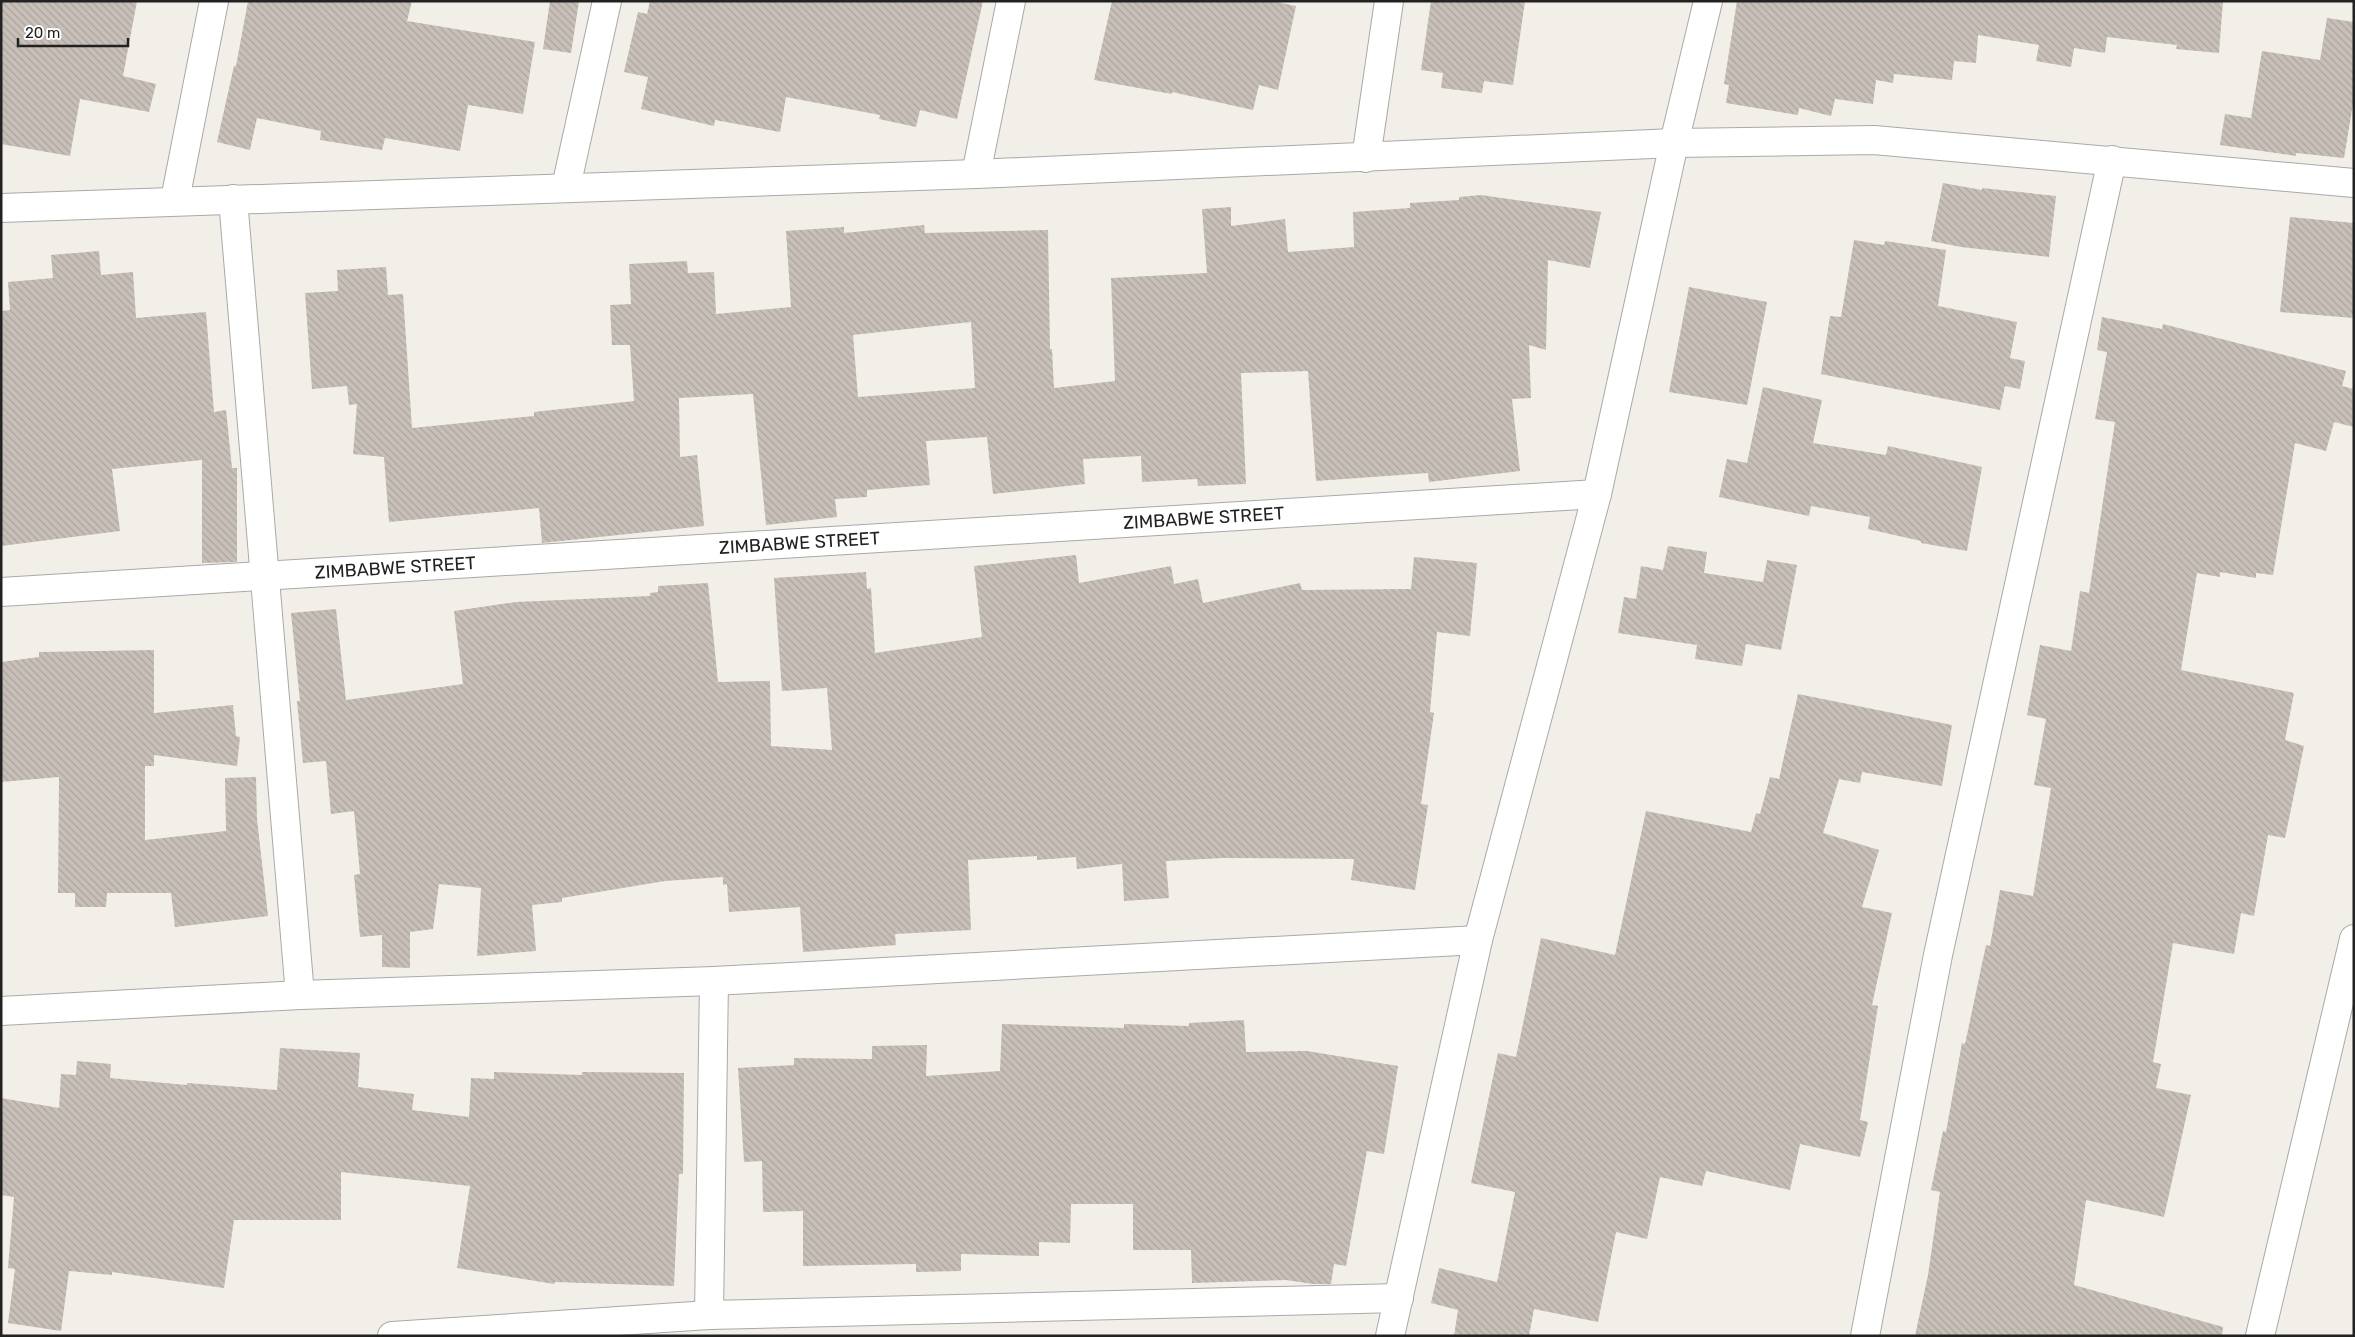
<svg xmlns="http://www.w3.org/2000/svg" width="2355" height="1337" font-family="Rubik,sans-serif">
<defs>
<pattern id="building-back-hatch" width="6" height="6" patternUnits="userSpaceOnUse" patternTransform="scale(1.25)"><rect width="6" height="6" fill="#c7bfb8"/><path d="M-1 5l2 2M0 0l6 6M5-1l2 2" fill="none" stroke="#aba49e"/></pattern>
</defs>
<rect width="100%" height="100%" fill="#f2efe9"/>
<g fill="url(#building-back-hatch)" fill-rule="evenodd">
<path d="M 1,1 L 137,1 L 123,76 L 156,84 L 149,112 L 80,99 L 70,156 L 1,144 Z"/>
<path d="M 248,1 L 412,1 L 407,21 L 535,42 L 523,114 L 468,105 L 460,151 L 385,138 L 382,150 L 320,140 L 321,131 L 257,118 L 250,150 L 217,142 L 234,66 L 236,66 Z"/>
<path d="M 550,1 L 579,1 L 571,53 L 543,49 Z"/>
<path d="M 650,1 L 983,1 L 957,119 L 920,110 L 916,127 L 879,119 L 880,115 L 786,97 L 780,132 L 715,120 L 714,126 L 641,109 L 648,77 L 624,72 L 638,12 L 647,14 Z"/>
<path d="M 1112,1 L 1272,1 L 1296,6 L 1278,90 L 1259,85 L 1253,110 L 1172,92 L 1172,94 L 1094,80 Z"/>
<path d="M 1431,1 L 1525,1 L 1513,85 L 1484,81 L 1482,93 L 1441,88 L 1443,73 L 1421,70 Z"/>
<path d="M 1737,1 L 2223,1 L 2219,53 L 2176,49 L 2177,45 L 2107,37 L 2105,53 L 2074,48 L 2071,67 L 2036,61 L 2039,45 L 1978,35 L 1976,63 L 1954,61 L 1952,80 L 1894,74 L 1893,83 L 1876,80 L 1873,104 L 1835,99 L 1831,116 L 1799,108 L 1798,115 L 1726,103 L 1729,85 L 1724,84 Z"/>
<path d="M 2327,18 L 2354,22 L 2354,98 L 2344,158 L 2296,153 L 2296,156 L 2220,145 L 2225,114 L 2251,118 L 2262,51 L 2320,60 Z"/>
<path d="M 1943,183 L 1982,190 L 1982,188 L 2056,196 L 2049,257 L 1961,247 L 1931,241 Z"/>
<path d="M 1481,195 L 1601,212 L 1590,268 L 1548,260 L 1546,350 L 1529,345 L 1531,398 L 1512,399 L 1520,471 L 1429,482 L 1428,473 L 1316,481 L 1308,371 L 1241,373 L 1246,484 L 1198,486 L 1197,479 L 1142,482 L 1141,456 L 1083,459 L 1085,484 L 993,494 L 987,437 L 926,441 L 930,485 L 867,490 L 867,497 L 835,499 L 837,517 L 766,525 L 753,394 L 679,398 L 680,457 L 697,455 L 704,526 L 542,543 L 539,508 L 389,522 L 384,457 L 353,454 L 357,404 L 349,405 L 347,386 L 312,389 L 305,293 L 338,291 L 337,270 L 386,267 L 388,295 L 403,294 L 412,428 L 534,416 L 534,412 L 634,401 L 630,345 L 612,345 L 610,305 L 631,304 L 629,264 L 687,261 L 688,273 L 714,272 L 716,314 L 791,307 L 786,231 L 844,227 L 844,233 L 924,225 L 925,233 L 1048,230 L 1050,349 L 1052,349 L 1054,388 L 1115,381 L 1111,278 L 1207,273 L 1202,209 L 1231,207 L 1231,226 L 1285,219 L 1288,252 L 1354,247 L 1353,212 L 1410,208 L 1410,203 L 1459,200 L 1459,197 ZM 971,322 L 975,388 L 858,397 L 853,335 Z"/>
<path d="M 2290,217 L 2354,223 L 2354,318 L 2280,312 Z"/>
<path d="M 1854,240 L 1884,245 L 1885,241 L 1946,250 L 1938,306 L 2017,322 L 2010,358 L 2025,361 L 2020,389 L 2005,386 L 2000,410 L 1821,374 L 1830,316 L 1841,317 Z"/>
<path d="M 99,251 L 101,275 L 133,272 L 136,318 L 206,312 L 214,412 L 226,410 L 232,468 L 237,468 L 237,562 L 202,563 L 202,460 L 112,469 L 120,531 L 1,546 L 1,311 L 10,310 L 8,282 L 53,278 L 51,255 Z"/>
<path d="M 1689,287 L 1767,302 L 1747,405 L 1669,392 Z"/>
<path d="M 2102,317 L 2162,329 L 2163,324 L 2346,371 L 2342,386 L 2354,389 L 2354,427 L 2334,422 L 2326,451 L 2295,443 L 2273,575 L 2256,573 L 2256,578 L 2220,572 L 2220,577 L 2197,573 L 2181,670 L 2294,693 L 2285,740 L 2304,746 L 2285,838 L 2268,835 L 2254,916 L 2241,913 L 2234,954 L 2173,943 L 2153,1062 L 2161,1064 L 2156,1088 L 2191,1095 L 2164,1217 L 2086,1200 L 2074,1285 L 2223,1327 L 2222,1336 L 1915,1336 L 1928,1275 L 1940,1192 L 1931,1190 L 1943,1131 L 1946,1132 L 1962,1043 L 1965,1044 L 1986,945 L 1990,946 L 2000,890 L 2033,896 L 2051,788 L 2034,785 L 2046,719 L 2027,715 L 2040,645 L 2071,651 L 2080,591 L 2089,593 L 2115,422 L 2095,419 L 2107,352 L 2097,350 Z"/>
<path d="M 1763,387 L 1822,400 L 1813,443 L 1886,455 L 1888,446 L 1982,467 L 1967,551 L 1921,543 L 1921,541 L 1868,529 L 1870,517 L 1811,506 L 1809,516 L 1719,497 L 1727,459 L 1747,463 Z"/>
<path d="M 1668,546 L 1707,552 L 1704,573 L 1763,582 L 1767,560 L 1797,565 L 1781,650 L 1746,644 L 1742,666 L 1695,659 L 1697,645 L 1618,633 L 1624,597 L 1636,599 L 1641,566 L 1663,570 Z"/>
<path d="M 1076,555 L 1079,583 L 1171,566 L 1174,584 L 1198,579 L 1203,603 L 1300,583 L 1302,590 L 1411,589 L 1414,557 L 1477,563 L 1470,636 L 1437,632 L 1430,712 L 1434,713 L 1421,804 L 1428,805 L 1415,890 L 1351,880 L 1354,859 L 1223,858 L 1166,861 L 1169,898 L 1124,901 L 1122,864 L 1077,869 L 1076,857 L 1037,860 L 1037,856 L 968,860 L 971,930 L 895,934 L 896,945 L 803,952 L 800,907 L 729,912 L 727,884 L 723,885 L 723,877 L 665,881 L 562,898 L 562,902 L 532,905 L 536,951 L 477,956 L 481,888 L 439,884 L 433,929 L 410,932 L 410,968 L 382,967 L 382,935 L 360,937 L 354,875 L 360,874 L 354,811 L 331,814 L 326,761 L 303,763 L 297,701 L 300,701 L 291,613 L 336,609 L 346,700 L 463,684 L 454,611 L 516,602 L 650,596 L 650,593 L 658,592 L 658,586 L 708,583 L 718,682 L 770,681 L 771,746 L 832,750 L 827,688 L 782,691 L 774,578 L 866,572 L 867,589 L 871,588 L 875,653 L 982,637 L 974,566 Z"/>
<path d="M 154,650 L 154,713 L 233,705 L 236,736 L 240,737 L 237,766 L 154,755 L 154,766 L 145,766 L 145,840 L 226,831 L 225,778 L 256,777 L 257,819 L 268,916 L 175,927 L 171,893 L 107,893 L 106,907 L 75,907 L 75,893 L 58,893 L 59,777 L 1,782 L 1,662 L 39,657 L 39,652 Z"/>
<path d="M 1798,694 L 1952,725 L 1942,786 L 1862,772 L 1860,783 L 1839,779 L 1823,833 L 1879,850 L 1862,907 L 1892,913 L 1872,1005 L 1878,1006 L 1860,1120 L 1868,1122 L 1860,1157 L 1800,1144 L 1790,1190 L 1706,1171 L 1702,1186 L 1660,1177 L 1647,1239 L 1616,1232 L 1598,1322 L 1534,1309 L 1529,1336 L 1454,1336 L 1458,1310 L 1431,1303 L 1439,1268 L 1497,1282 L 1515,1192 L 1471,1183 L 1498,1053 L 1516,1057 L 1541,938 L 1615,955 L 1646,811 L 1751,832 L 1756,813 L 1760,814 L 1770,777 L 1779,779 Z"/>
<path d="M 1244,1020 L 1246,1052 L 1307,1051 L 1398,1066 L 1384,1154 L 1367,1151 L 1346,1266 L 1334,1264 L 1331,1284 L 1313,1284 L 1286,1280 L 1192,1283 L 1191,1250 L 1133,1250 L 1133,1204 L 1071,1204 L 1070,1243 L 1039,1242 L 1039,1256 L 961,1254 L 961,1271 L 916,1272 L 916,1264 L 803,1266 L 803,1211 L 763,1212 L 762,1161 L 744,1162 L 738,1068 L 794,1065 L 794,1058 L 872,1059 L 872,1046 L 927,1045 L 926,1076 L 1000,1071 L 1002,1024 L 1124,1028 L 1124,1024 L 1189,1026 L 1189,1023 Z"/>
<path d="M 280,1048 L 360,1053 L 358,1087 L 414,1094 L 412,1110 L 469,1117 L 471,1078 L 494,1079 L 494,1072 L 582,1075 L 582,1072 L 684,1073 L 683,1174 L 679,1174 L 674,1286 L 555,1282 L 554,1284 L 457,1268 L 470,1186 L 341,1172 L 341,1220 L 234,1220 L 224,1288 L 112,1272 L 112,1275 L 69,1271 L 61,1331 L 8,1323 L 15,1269 L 8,1268 L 14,1197 L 1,1195 L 1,1098 L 59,1108 L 61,1074 L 76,1075 L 77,1061 L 111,1064 L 110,1078 L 187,1085 L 187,1083 L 277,1090 Z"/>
</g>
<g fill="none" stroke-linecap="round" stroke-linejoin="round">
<defs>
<g id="minor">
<path d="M 1366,158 L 1389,1"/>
<path d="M 976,174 L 1011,1"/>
<path d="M 566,187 L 607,1"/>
<path d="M 233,199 L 300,995"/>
<path d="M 175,200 L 214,1"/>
<path d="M 1,208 L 976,174 L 1674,143 L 1874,140 L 2354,183"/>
<path id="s1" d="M 1,592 L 1597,494"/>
<path d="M 1,1011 L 300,995 L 714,981 L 1478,940"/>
<path d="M 709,1315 L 714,981"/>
<path d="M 392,1336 L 709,1315 L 1399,1298"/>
<path d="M 1390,1336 L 1478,940 L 1597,494 L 1674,143 L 1708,1"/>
<path d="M 1865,1336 L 1938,955 L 2112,160"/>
<path d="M 2260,1336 L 2354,939"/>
</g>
</defs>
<use href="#minor" stroke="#a9a9a9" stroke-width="30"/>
<use href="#minor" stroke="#fff" stroke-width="28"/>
</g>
<g text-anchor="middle" stroke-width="4" stroke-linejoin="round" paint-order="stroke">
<g font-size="18" fill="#222" stroke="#fff">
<text dy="6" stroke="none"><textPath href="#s1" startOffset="1205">ZIMBABWE STREET</textPath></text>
<text dy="6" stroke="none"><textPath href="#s1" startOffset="800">ZIMBABWE STREET</textPath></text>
<text dy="6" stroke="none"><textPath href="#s1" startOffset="395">ZIMBABWE STREET</textPath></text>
</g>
</g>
<rect width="2355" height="1337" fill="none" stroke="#222222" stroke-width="5"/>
<path d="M18 38v8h110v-8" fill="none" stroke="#222222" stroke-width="2.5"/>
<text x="25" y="38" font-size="15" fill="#222222" stroke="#ffffff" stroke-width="4" paint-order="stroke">20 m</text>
</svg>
